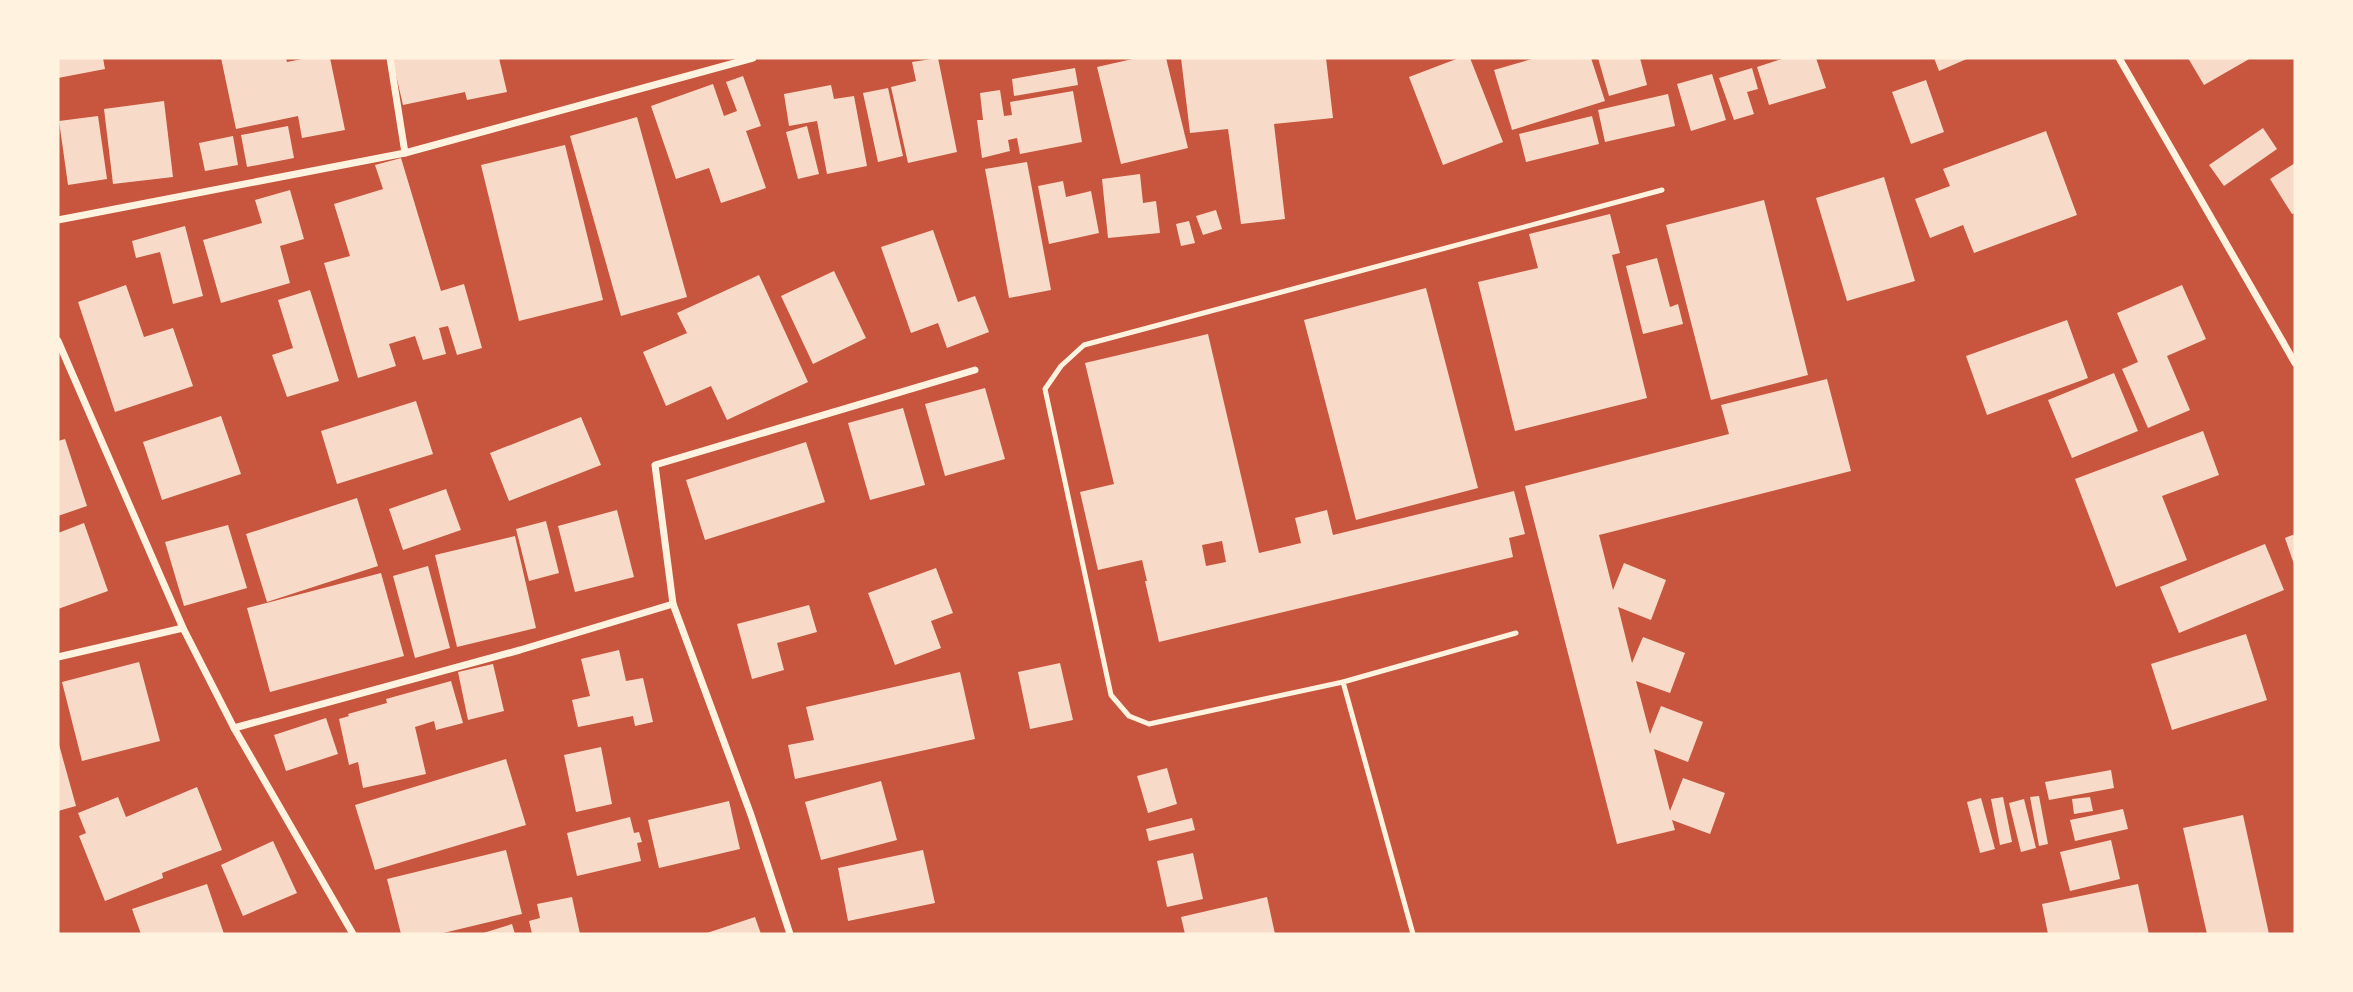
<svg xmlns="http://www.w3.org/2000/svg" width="2353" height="992" font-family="'Work Sans',sans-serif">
<rect width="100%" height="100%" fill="#c8553d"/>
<g fill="#f7dbc8" fill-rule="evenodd">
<path d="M 58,58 L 103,58 L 105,69 L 58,78 Z"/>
<path d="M 221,58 L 286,58 L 287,62 L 307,58 L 330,58 L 345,130 L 302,138 L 298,116 L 236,129 Z"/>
<path d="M 392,58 L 499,58 L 507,92 L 467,100 L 465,92 L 403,105 Z"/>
<path d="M 938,58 L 957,152 L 908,163 L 891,87 L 916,81 L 912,62 Z"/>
<path d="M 1137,58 L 1166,58 L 1188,148 L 1121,164 L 1097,67 Z"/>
<path d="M 1181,58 L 1326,58 L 1333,118 L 1274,124 L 1285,219 L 1241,224 L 1228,129 L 1190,133 Z"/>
<path d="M 1459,58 L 1470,58 L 1503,142 L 1443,165 L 1409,77 Z"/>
<path d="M 1535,58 L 1591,58 L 1605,101 L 1512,130 L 1494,70 Z"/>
<path d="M 1598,58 L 1640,58 L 1647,85 L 1609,96 Z"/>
<path d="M 1785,58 L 1816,58 L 1826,88 L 1769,105 L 1757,67 Z"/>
<path d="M 1934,58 L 1969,58 L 1939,71 Z"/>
<path d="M 2188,58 L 2251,58 L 2204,85 Z"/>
<path d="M 1075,68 L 1078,85 L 1014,96 L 1012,79 Z"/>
<path d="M 1752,68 L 1758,89 L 1747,92 L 1754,114 L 1734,120 L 1719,78 Z"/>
<path d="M 1712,74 L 1726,120 L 1691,131 L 1677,84 Z"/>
<path d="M 743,76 L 761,126 L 746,131 L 766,188 L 721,203 L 709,168 L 676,179 L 651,106 L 713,84 L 724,116 L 737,111 L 726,82 Z"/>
<path d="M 1926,80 L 1944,132 L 1911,144 L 1892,92 Z"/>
<path d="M 831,85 L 834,99 L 854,96 L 867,166 L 827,174 L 817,121 L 789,126 L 784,94 Z"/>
<path d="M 888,88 L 903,156 L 878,162 L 863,93 Z"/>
<path d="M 1000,90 L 1004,116 L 1012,115 L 1010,102 L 1073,91 L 1082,142 L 1020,154 L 1017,138 L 1008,140 L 1010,151 L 982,158 L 977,120 L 983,120 L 980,93 Z"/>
<path d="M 1668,94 L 1675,126 L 1605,142 L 1598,110 Z"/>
<path d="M 164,101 L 173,177 L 113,184 L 104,109 Z"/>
<path d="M 98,116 L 107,179 L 68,185 L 59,121 Z"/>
<path d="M 1592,116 L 1599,144 L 1526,162 L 1519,134 Z"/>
<path d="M 637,117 L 687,297 L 621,316 L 570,136 Z"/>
<path d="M 288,126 L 294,158 L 247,167 L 241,135 Z"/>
<path d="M 807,126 L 819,174 L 798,179 L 786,132 Z"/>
<path d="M 2263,128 L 2277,149 L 2224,186 L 2209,165 Z"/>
<path d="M 2046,131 L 2077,215 L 1974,253 L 1963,225 L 1930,238 L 1915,199 L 1950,186 L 1943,169 Z"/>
<path d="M 233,136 L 238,165 L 205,171 L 199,143 Z"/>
<path d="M 565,145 L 603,300 L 519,321 L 481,165 Z"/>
<path d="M 401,158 L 441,291 L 464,284 L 482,348 L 457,355 L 448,326 L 439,328 L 446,354 L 423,360 L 415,336 L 389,344 L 396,366 L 358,378 L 324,263 L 350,256 L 334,204 L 383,189 L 375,165 Z"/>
<path d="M 1027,162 L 1051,290 L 1009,298 L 985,169 Z"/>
<path d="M 2295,163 L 2295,213 L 2292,214 L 2270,179 Z"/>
<path d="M 1140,174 L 1143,203 L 1156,201 L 1160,233 L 1108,238 L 1102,179 Z"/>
<path d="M 1884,177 L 1915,281 L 1847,301 L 1816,198 Z"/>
<path d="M 1063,181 L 1066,197 L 1091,191 L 1099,233 L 1049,244 L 1038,186 Z"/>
<path d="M 290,190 L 304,239 L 280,246 L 290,283 L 221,303 L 203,240 L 262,223 L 255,200 Z"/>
<path d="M 1764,200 L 1808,375 L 1711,400 L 1666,225 Z"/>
<path d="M 1216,210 L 1222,229 L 1203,235 L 1196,216 Z"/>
<path d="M 1610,214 L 1620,253 L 1612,255 L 1647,398 L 1515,431 L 1478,282 L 1538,268 L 1529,234 Z"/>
<path d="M 1189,221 L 1195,243 L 1181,246 L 1176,224 Z"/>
<path d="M 185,226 L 203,296 L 173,304 L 160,252 L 136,258 L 132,241 Z"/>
<path d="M 933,230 L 958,302 L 975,296 L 989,332 L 947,348 L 938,323 L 911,333 L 881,247 Z"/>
<path d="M 1657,258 L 1670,307 L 1678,304 L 1683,324 L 1643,334 L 1626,266 Z"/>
<path d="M 834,271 L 866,338 L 813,364 L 781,296 Z"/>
<path d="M 759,275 L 808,382 L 727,420 L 711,386 L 666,406 L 643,352 L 687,333 L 677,313 Z"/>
<path d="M 126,285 L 144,337 L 173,328 L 193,386 L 115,412 L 78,302 Z"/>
<path d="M 2182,285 L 2206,339 L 2167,356 L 2190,410 L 2148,428 L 2122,369 L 2138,362 L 2117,313 Z"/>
<path d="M 1426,288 L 1478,488 L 1356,520 L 1304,320 Z"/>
<path d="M 310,290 L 339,381 L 287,397 L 272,355 L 293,348 L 278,300 Z"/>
<path d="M 2067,320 L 2088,378 L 1987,415 L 1966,356 Z"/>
<path d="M 1208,334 L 1259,553 L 1301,543 L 1295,518 L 1327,510 L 1333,535 L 1514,491 L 1525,534 L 1509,538 L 1513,557 L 1159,642 L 1145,581 L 1147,581 L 1142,560 L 1098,570 L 1080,492 L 1114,484 L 1085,363 ZM 1222,541 L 1226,562 L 1206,566 L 1202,545 Z"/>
<path d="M 2114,373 L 2138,431 L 2072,458 L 2048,400 Z"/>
<path d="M 1827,379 L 1851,471 L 1599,535 L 1613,590 L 1624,563 L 1666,580 L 1651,620 L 1618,607 L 1632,663 L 1643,637 L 1685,653 L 1670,693 L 1636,681 L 1650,734 L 1661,706 L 1703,722 L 1688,762 L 1654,749 L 1670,811 L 1683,778 L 1725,793 L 1710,834 L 1672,820 L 1675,830 L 1617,844 L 1525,486 L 1729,434 L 1721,405 Z"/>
<path d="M 985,388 L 1005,459 L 945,476 L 925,404 Z"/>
<path d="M 416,401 L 433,454 L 337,484 L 321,431 Z"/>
<path d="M 903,408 L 925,485 L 870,500 L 848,423 Z"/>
<path d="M 221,416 L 241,474 L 162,500 L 143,442 Z"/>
<path d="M 581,417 L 601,465 L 509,501 L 490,453 Z"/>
<path d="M 2203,431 L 2219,475 L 2162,496 L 2187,560 L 2116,587 L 2075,479 Z"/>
<path d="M 65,439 L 87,506 L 58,516 L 58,441 Z"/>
<path d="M 806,442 L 825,502 L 705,540 L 686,480 Z"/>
<path d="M 446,489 L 461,530 L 403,550 L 389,509 Z"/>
<path d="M 357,498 L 378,566 L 267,602 L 246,534 Z"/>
<path d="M 617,510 L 634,577 L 575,592 L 558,526 Z"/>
<path d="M 546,521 L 559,573 L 529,581 L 516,529 Z"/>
<path d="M 84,523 L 108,591 L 58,609 L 58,533 Z"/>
<path d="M 228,525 L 247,588 L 184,606 L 165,542 Z"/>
<path d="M 2295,534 L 2295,567 L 2285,538 Z"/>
<path d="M 515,536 L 536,628 L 457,647 L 435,555 Z"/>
<path d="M 2265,544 L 2284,590 L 2179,633 L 2160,587 Z"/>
<path d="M 428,566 L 450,648 L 415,658 L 393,576 Z"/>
<path d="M 936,568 L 953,613 L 931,621 L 941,648 L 895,665 L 868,593 Z"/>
<path d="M 381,573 L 404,656 L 270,692 L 247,608 Z"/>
<path d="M 809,605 L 817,632 L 777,643 L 784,670 L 752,679 L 737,624 Z"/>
<path d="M 2246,634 L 2267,700 L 2172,730 L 2151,664 Z"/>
<path d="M 619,650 L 626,681 L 643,678 L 653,722 L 635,726 L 633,716 L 578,727 L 572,700 L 590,696 L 581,659 Z"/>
<path d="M 139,662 L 160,741 L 82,761 L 62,682 Z"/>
<path d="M 1060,663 L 1073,720 L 1030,729 L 1018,672 Z"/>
<path d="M 493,664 L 504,711 L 468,720 L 458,672 Z"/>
<path d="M 960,672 L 975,739 L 795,779 L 788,745 L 814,740 L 806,707 Z"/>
<path d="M 451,681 L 463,723 L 436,730 L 434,721 L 415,727 L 426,774 L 363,788 L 358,762 L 349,765 L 339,719 L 349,716 L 348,714 L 387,703 L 386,699 Z"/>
<path d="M 326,718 L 338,754 L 286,771 L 274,735 Z"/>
<path d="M 58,741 L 76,806 L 58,811 Z"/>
<path d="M 601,747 L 612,804 L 576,812 L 564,755 Z"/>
<path d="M 506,759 L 526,825 L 375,870 L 355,805 Z"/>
<path d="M 1167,768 L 1177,804 L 1148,813 L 1137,776 Z"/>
<path d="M 2111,770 L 2114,788 L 2049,800 L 2045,782 Z"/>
<path d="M 881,781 L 897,840 L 821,860 L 805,802 Z"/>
<path d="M 197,787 L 222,850 L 162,873 L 163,878 L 105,901 L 79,836 L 86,833 L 78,813 L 118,797 L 126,817 Z"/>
<path d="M 2039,796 L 2048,844 L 2039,846 L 2030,797 Z"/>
<path d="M 2003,797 L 2012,842 L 2000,845 L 1991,799 Z"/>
<path d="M 2090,797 L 2093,811 L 2074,814 L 2072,799 Z"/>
<path d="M 1981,798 L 1995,849 L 1980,853 L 1967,802 Z"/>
<path d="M 2024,799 L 2036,848 L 2021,852 L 2009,803 Z"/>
<path d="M 729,801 L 740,849 L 659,868 L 648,820 Z"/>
<path d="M 2123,809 L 2128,829 L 2075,841 L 2070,820 Z"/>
<path d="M 2243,815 L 2269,934 L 2207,934 L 2183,828 Z"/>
<path d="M 630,817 L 634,833 L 639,832 L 642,842 L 637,843 L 641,861 L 577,876 L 567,833 Z"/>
<path d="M 1192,818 L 1195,830 L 1149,841 L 1146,829 Z"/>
<path d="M 2111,840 L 2120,879 L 2070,891 L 2060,852 Z"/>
<path d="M 273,841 L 297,893 L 243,916 L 221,865 Z"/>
<path d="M 506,850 L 522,914 L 439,934 L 401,934 L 387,879 Z"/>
<path d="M 923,850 L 935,903 L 848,921 L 838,868 Z"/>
<path d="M 1193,853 L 1203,899 L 1167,907 L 1157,861 Z"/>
<path d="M 207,884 L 224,934 L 141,934 L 132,909 Z"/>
<path d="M 2138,884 L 2149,934 L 2048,934 L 2042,904 Z"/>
<path d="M 572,897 L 580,934 L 532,934 L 529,921 L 540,918 L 537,904 Z"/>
<path d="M 1267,897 L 1275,934 L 1185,934 L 1181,917 Z"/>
<path d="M 755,917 L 761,934 L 704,934 Z"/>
<path d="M 512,924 L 515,934 L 480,934 Z"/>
</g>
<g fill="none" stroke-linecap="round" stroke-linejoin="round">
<g stroke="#fff3e0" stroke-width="5">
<path d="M 1516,633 L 1343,682 L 1149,724 L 1129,716 L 1111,695 L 1045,389 L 1061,366 L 1084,345 L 1662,190"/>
<path d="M 1343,682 L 1413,934"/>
</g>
<g stroke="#fff3e0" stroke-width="7">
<path d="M 390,58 L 405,153"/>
<path d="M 2119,58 L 2295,363"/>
<path d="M 58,220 L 405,153 L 753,58"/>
<path d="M 58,341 L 183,628 L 234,728 L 353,934"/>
<path d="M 58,657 L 183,628"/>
<path d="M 234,728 L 520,650 L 673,604"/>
<path d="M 790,934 L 751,815 L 673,604 L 655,465 L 975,370"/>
</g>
</g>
<rect width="2353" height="992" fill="none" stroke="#fff3e0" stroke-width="119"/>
</svg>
